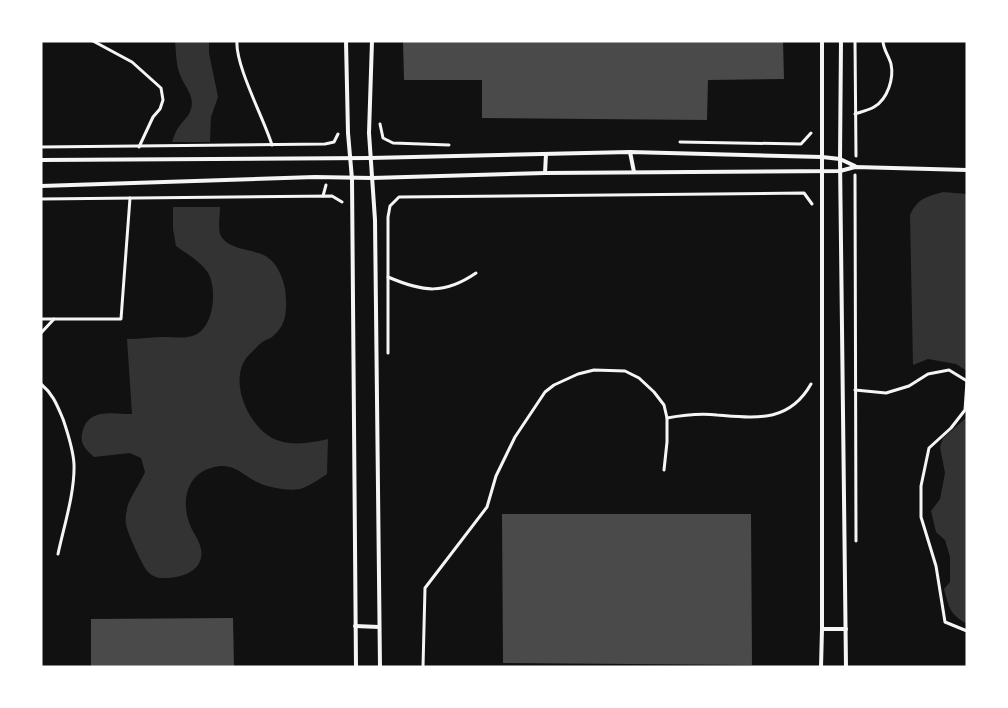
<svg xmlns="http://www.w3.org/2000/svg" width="1008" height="708" font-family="'Space Grotesk',sans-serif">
<rect width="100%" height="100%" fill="#111"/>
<g fill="#333">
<path d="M 175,41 L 209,41 L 209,53 L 218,97 L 211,117 L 210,142 L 172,142 C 174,137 175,132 178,128 C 182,122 187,118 190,112 C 197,96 183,86 179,72 C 176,63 176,51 175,41 Z"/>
<path d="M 943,192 L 967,194 L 967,371 L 956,364 L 928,359 L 913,365 L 910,215 C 918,198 926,197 943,192 Z"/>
<path d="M 173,207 L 220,207 C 220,215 218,226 220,234 C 227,251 254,248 267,257 C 277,263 283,278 285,289 C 287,305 288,324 274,335 C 272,338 267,339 264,341 C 260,343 257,347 253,351 C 248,355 244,360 242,366 C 233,390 250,426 272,438 C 290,447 310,443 328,439 L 327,474 C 319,479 310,486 300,489 C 289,491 270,488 259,483 C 241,475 234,461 211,468 C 186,475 181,503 190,525 C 193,533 199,539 201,549 C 205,572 179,579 162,578 C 157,578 152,576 148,572 C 143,567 127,532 126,524 C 125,520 126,514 127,509 C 128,500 141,482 145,472 L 141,458 L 130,453 L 94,457 C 86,450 80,444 82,434 C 87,407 112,414 132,414 L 127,339 C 140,339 152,337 165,337 C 175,337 185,339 195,335 C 215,327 218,284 206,270 C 198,260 186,253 176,246 L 173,229 Z"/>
<path d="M 967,417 L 967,624 C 949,614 949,607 944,589 L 950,582 L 950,557 L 945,540 L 936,532 L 931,511 L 940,499 L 945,473 L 940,447 L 943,438 Z"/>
</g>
<g fill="#4a4a4a">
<path d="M 403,41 L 783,41 L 784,79 L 708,80 L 707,120 L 482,118 L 482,80 L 404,80 Z"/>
<path d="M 502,514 L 751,514 L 752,665 L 503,663 Z"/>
<path d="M 233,618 L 234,667 L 91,667 L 91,619 Z"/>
</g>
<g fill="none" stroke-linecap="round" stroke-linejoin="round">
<g stroke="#f5f5f5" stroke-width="3">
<path d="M 93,41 L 132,62 L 161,88 L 163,100 L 160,109 L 153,117 L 139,147"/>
<path d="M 237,41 C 235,65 264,119 272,145"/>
<path d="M 855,41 L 856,156"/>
<path d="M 855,114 C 861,112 869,110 874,107 C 888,99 894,78 891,64 C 889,56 883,49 883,41"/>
<path d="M 380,124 L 383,138 L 393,143 L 449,145"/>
<path d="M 680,142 L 801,144 L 811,133"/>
<path d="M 41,147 L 325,144 L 334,142 L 338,134"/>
<path d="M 855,175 L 856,541"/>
<path d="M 323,196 L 326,185"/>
<path d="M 41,199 L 332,196 L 342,202"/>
<path d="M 388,277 C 423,292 444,295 476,273"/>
<path d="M 41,319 L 121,319 L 130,198"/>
<path d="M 41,333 L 54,319"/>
<path d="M 388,353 L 388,217 L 390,206 L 399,197 L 804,193 L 812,204"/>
<path d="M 41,384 C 53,394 57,405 63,419 C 68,434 73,448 74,464 C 75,492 64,526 58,554"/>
<path d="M 855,390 L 886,393 L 909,386 L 928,374 L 949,370 L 967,381 L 965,410 L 951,428 L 929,448 L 921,486 L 921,517 L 936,566 L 945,622 L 967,631"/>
<path d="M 667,418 C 683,415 700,413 717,415 C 756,418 789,423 811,384"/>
<path d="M 423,667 L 425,588 L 487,507 L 496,476 L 515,437 L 545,392 L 554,385 L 578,374 L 594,370 L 625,371 L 639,378 L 654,392 L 664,405 L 667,418 L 667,442 L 664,470"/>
</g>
<g stroke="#f5f5f5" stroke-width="4">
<path d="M 346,41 L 348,133 L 352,179 L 356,667"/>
<path d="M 372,41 L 369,133 L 375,220 L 380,667"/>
<path d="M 841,41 L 840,159 L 846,667"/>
<path d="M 630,152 L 634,172"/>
<path d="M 41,160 L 370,158 L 630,152 L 822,157 L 840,159 L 855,166"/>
<path d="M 545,173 L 546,154"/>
<path d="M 41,186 L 315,177 L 372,178 L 545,173 L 840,171 L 855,167 L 967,170"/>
<path d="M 355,626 L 379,627"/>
<path d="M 822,629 L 846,629"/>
<path d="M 821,667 L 822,629 L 822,41"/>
</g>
</g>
<rect width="1008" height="708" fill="none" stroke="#ffffff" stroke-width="85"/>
</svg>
